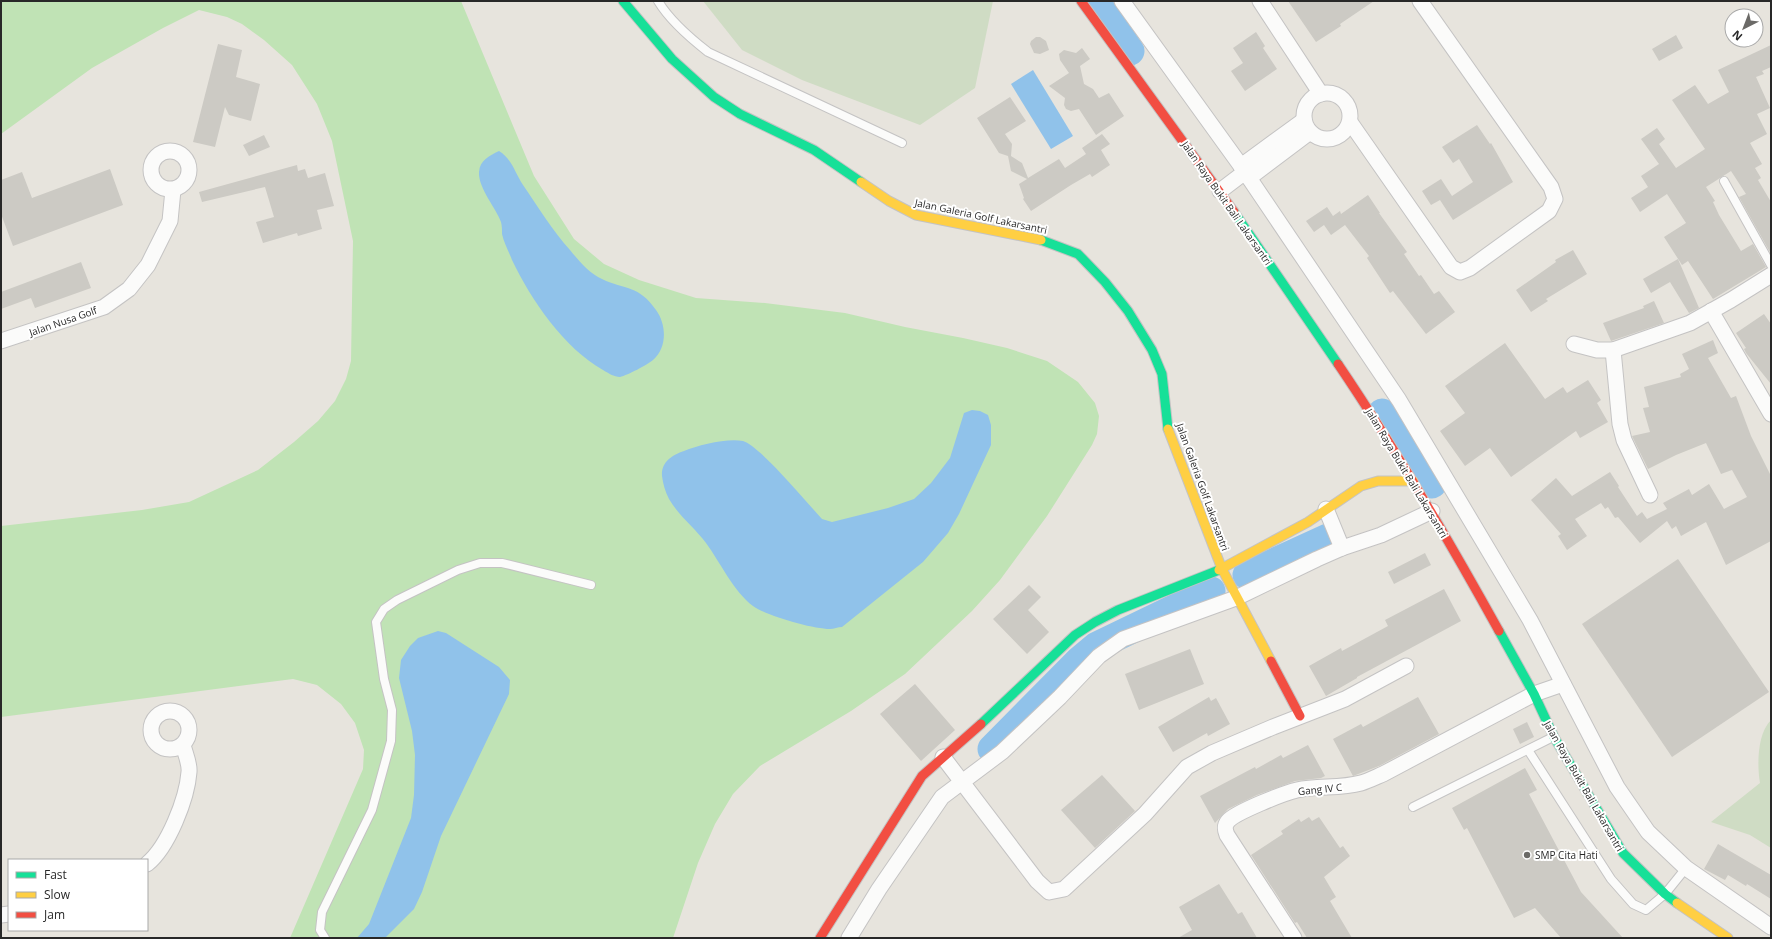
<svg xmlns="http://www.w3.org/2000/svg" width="1772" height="939" font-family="'Open Sans',sans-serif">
<rect width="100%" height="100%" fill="#e7e4dd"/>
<path fill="#c0e3b5" d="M 1,1 L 461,1 L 534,176 L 574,239 L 604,264 L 639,280 L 696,298 L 765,303 L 845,313 L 905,327 L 963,338 L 1007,348 L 1047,361 L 1078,382 L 1095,403 L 1099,416 L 1097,434 L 1092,445 L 1047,516 L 1000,580 L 972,611 L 905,674 L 851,711 L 760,766 L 733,794 L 715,824 L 698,863 L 673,938 L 290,938 L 363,769 L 364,750 L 355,723 L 341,704 L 317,685 L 293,679 L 1,717 L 1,526 L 142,510 L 189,502 L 258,470 L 294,442 L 318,421 L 335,401 L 346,379 L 351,361 L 353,241 L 332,141 L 317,104 L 292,65 L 264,40 L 242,24 L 227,17 L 199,10 L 163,28 L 92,68 L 1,134 Z"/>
<g fill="#cfdcc4">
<path d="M 703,1 L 993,1 L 975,88 L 920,125 L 802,80 L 742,50 Z"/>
<path d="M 1771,720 L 1771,848 L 1750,835 L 1711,822 L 1760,783 C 1757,765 1757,734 1771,720 Z"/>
</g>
<g fill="#90c2ea">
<path d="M 1033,70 L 1073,136 L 1051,149 L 1011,84 Z"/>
<path d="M 499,151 C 512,159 515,173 523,185 C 538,207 553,231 570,250 C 578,260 590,274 602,279 C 625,290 639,285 656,310 C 667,325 667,348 653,360 C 647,365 628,375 620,377 C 614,377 608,373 603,370 C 564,348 531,300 512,260 C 509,252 504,243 502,234 C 502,230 502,226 501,222 C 496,208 478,188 479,172 C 480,160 489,156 499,151 Z"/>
<path d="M 972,410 L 980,411 L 988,415 L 991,425 L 991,445 L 959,514 L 948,533 L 923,562 L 842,627 C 838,627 834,629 830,629 C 813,629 767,616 753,606 C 734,592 720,562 706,543 C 695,528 678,515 669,499 C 665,491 663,484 662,476 C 661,462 672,455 684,451 C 699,445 727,438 743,441 C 759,445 808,504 822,519 L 832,522 L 888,508 L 914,499 L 931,483 L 950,458 L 964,413 Z"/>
<path d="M 438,631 L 446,633 L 499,667 L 510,680 L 509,694 L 441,836 L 422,892 L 414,909 L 385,938 L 357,938 L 369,924 L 411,818 L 414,795 L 415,755 L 412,731 L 399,678 L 401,660 L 410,646 L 418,638 Z"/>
</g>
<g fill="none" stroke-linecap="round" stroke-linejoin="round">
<g stroke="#90c2ea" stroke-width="29">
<path d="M 1095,1 L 1130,51"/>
<path d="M 1382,413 L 1432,484"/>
<path d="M 1247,575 L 1328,538"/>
<path d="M 992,749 L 1079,661 L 1097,646 L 1211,591"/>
</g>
</g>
<g fill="#cccac4">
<path d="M 1288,1 L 1374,1 L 1340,24 L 1341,26 L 1316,42 Z"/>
<path d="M 1256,32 L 1265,46 L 1263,48 L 1277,69 L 1245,91 L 1231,71 L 1243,63 L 1233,48 Z"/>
<path d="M 1676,35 L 1683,48 L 1659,61 L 1652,49 Z"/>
<path d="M 1036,37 L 1040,37 L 1046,41 L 1049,50 L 1040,54 L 1034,53 L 1030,44 L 1031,41 Z"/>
<path d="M 218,44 L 242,50 L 236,77 L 260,84 L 251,121 L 229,115 L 225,107 L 215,147 L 193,142 Z"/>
<path d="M 1771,45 L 1771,67 L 1762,71 L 1764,74 L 1756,77 L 1770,108 L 1757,114 L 1767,134 L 1750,143 L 1762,164 L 1755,168 L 1761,178 L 1758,180 L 1771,202 L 1771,254 L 1739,197 L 1746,194 L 1731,171 L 1706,187 L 1715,201 L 1713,202 L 1719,215 L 1741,251 L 1753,244 L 1766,267 L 1713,299 L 1688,261 L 1682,265 L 1664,237 L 1686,223 L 1667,194 L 1640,212 L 1631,198 L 1648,187 L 1641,176 L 1659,164 L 1641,139 L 1657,128 L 1665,139 L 1659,144 L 1676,168 L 1705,149 L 1672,100 L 1695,85 L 1708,104 L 1729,92 L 1718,70 Z"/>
<path d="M 1082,48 L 1090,59 L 1080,66 L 1084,84 L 1093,89 L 1099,98 L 1109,93 L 1124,116 L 1096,135 L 1079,109 L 1071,111 L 1066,109 L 1064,105 L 1065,98 L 1049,86 L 1069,73 L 1060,60 L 1059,54 L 1064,50 L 1076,53 Z"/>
<path d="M 1010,97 L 1026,121 L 1005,134 L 1012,144 L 1011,156 L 1022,163 L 1028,178 L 1059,159 L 1065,168 L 1086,154 L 1082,148 L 1102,134 L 1110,144 L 1101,150 L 1110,165 L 1092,177 L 1090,174 L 1071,185 L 1031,211 L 1023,199 L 1024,198 L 1019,184 L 1027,179 L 1011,171 L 1008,156 L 999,153 L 977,118 Z"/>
<path d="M 1477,125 L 1490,144 L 1491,143 L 1513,182 L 1453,220 L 1440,200 L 1431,205 L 1422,191 L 1441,179 L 1452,196 L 1473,182 L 1459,159 L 1453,163 L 1442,147 Z"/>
<path d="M 264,135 L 270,147 L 249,156 L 243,145 Z"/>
<path d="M 297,165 L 298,171 L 305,169 L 308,178 L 325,173 L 334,206 L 317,210 L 322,229 L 298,236 L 297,233 L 263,243 L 256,222 L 274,217 L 265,187 L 202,202 L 199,192 Z"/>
<path d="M 110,169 L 123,205 L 13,246 L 1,214 L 1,180 L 22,172 L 32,198 Z"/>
<path d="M 1368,195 L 1380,213 L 1379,213 L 1407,252 L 1404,254 L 1419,276 L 1421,275 L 1434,294 L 1439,291 L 1455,312 L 1426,334 L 1393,291 L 1390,293 L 1367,258 L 1369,256 L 1345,225 L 1331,235 L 1324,225 L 1314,232 L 1306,221 L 1327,207 L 1333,216 L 1340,211 L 1341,214 Z"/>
<path d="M 1573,250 L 1587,274 L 1546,299 L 1548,301 L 1531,312 L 1516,290 L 1556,262 L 1555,260 Z"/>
<path d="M 1678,259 L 1699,308 L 1689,313 L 1670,282 L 1651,293 L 1643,279 Z"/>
<path d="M 81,262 L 91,288 L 35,308 L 31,298 L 1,309 L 1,292 Z"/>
<path d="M 1654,301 L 1664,323 L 1611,341 L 1603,323 L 1644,308 L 1643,306 Z"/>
<path d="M 1764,314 L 1771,324 L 1771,384 L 1746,353 L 1744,349 L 1746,348 L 1736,333 Z"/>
<path d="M 1713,340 L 1718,353 L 1708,358 L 1731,398 L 1736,396 L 1751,436 L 1771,476 L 1771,541 L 1726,565 L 1706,522 L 1681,536 L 1676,526 L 1672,529 L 1667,521 L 1640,543 L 1618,517 L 1615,518 L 1608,507 L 1605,509 L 1601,503 L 1575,519 L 1587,536 L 1567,550 L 1558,536 L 1561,534 L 1531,500 L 1556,478 L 1572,496 L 1610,472 L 1619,486 L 1618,487 L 1637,516 L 1642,512 L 1647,519 L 1667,509 L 1663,503 L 1689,489 L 1692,495 L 1709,484 L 1724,509 L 1747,497 L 1732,470 L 1721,474 L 1706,443 L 1676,455 L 1648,469 L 1632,436 L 1650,432 L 1643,408 L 1649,407 L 1644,387 L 1681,377 L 1680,374 L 1689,369 L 1682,354 Z"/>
<path d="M 1505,343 L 1545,399 L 1563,387 L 1567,393 L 1588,380 L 1601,400 L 1597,403 L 1608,422 L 1580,438 L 1576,431 L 1511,477 L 1490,448 L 1465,466 L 1440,431 L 1465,413 L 1445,386 Z"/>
<path d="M 1425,553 L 1431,565 L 1394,584 L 1388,572 Z"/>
<path d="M 1678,559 L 1769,692 L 1672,757 L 1582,624 Z"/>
<path d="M 1029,585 L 1041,597 L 1028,610 L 1049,632 L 1027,654 L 993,619 Z"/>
<path d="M 1444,589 L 1461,621 L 1357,677 L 1357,678 L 1326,696 L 1309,666 L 1341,648 L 1342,651 L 1388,626 L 1385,620 Z"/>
<path d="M 1190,649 L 1204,684 L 1139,710 L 1125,674 Z"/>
<path d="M 915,684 L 955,730 L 921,761 L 880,714 Z"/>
<path d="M 1209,697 L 1211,701 L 1216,698 L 1230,724 L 1208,736 L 1207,733 L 1173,752 L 1158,727 Z"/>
<path d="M 1418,697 L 1439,734 L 1379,766 L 1353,776 L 1333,739 L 1361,724 L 1363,727 Z"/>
<path d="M 1527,722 L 1534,737 L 1520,744 L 1513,729 Z"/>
<path d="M 1308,745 L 1325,776 L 1321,778 L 1295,781 L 1257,795 L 1228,809 L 1215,823 L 1200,796 L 1255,767 L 1256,769 L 1281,755 L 1283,758 Z"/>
<path d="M 1525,768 L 1537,790 L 1529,794 L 1581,892 L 1623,938 L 1561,938 L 1535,908 L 1514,918 L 1467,828 L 1464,830 L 1452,808 Z"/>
<path d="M 1102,775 L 1135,811 L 1095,848 L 1061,810 Z"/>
<path d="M 1309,817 L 1312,821 L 1319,817 L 1340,848 L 1343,846 L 1350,856 L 1324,877 L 1336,897 L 1330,901 L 1352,938 L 1307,938 L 1297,922 L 1295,923 L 1251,855 L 1283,834 L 1281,831 L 1299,819 L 1301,822 Z"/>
<path d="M 1718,844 L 1771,875 L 1771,899 L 1747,884 L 1746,886 L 1728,875 L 1725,880 L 1704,869 Z"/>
<path d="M 1219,884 L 1238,914 L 1242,912 L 1257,938 L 1178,938 L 1192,930 L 1179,907 Z"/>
</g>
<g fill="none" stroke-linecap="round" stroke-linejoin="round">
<defs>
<g id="lane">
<path d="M 658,1 C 670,21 690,38 708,52 L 902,143"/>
<path d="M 1724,181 L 1771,265"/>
<path d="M 1528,750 L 1611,879 L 1633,904 L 1646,910 L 1665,894 L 1686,868"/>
<path d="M 1413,807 L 1553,737"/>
<path d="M 325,938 L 320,930 L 322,912 L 372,810 L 391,741 L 392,710 L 384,679 L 376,622 L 384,609 L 397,600 L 458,570 L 480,563 L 502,563 L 591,585"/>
</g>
<g id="street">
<path d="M 1122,1 L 1241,166 L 1399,400 L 1530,620 L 1617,787 L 1648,832 L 1686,868 L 1771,927"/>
<path d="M 1260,1 L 1321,94"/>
<circle cx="1327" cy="116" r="23"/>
<path d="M 1350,122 L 1451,267 L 1460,272 L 1470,268 L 1549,211 L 1555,199 L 1551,187 L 1420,1"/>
<circle cx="170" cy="170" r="19"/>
<path d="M 1241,166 L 1304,120"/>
<path d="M 1249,178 L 1310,132"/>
<path d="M 1220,191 L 1245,172"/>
<path d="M 1711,311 L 1771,414"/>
<path d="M 1,341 L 104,307 L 129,289 L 148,265 L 170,221 L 173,190"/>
<path d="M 1574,344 L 1597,350 L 1613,350 L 1690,323 L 1731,300 L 1771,275"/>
<path d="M 1613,350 L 1620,424 L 1624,440 L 1650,495"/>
<path d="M 1326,509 L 1342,548"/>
<circle cx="170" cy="730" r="19"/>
<path d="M 943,757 L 1037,881 L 1049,892 L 1064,889 L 1145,814 L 1187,767 L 1212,753 L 1273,727 L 1345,699 L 1406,666"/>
<path d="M 147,864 C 168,847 187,799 189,772 C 190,764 185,753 183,745"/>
<path d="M 1,915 L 9,914"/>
<path d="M 849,938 L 879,889 L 942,797 L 1002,752 L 1060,697 L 1099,656 L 1123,639 L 1236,598 L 1317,559 L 1342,548 L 1381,535 L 1432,511"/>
<path d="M 1294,938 L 1227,835 C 1225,830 1224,826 1228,821 C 1236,812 1284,793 1297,790 C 1318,785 1339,789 1361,783 C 1368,781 1376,777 1383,774 L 1534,694 L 1563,684"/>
</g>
<g id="fast">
<path d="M 623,1 L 672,59 L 714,97 L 740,114 L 814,150 L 861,182"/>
<path d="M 1234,212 L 1338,364"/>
<path d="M 1041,240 L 1078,254 L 1105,282 L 1128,311 L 1152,350 L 1162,374 L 1168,429"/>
<path d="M 1499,631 L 1534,694 L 1554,737 L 1623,853 L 1665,894 L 1677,903"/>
<path d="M 981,724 L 1075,635 L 1095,622 L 1118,610 L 1219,570"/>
</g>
<g id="slow">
<path d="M 861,182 L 889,201 L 916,215 L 1041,240"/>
<path d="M 1168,429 L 1222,569 L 1271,661"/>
<path d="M 1219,570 L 1308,522 L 1361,486 L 1378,481 L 1413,481"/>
<path d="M 1677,903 L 1728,938"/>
</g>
<g id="jam">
<path d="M 1081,1 L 1234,212"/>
<path d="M 1338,364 C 1397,451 1448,539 1499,631"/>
<path d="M 1271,661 L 1300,716"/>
<path d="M 820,938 L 922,776 L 981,724"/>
</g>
</defs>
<use href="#lane" stroke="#c4c3c3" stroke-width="10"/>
<use href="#street" stroke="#c4c3c3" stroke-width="17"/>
<use href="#fast" stroke="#c4c3c3" stroke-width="11"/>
<use href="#slow" stroke="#c4c3c3" stroke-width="11"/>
<use href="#jam" stroke="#c4c3c3" stroke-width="11"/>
<use href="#lane" stroke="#fbfbfa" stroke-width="8"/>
<use href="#street" stroke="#fbfbfa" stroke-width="15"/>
<use href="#fast" stroke="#16e098" stroke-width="9"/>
<use href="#slow" stroke="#ffcf43" stroke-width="9"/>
<use href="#jam" stroke="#f24e42" stroke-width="9"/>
</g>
<circle fill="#6b6a67" stroke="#fff" stroke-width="1.5" cx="1527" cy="855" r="4"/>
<g text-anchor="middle" stroke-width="4" stroke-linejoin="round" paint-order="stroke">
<g font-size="10" fill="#282828" stroke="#fff">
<text transform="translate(1227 203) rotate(55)" y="4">Jalan Raya Bukit Bali Lakarsantri</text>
<text transform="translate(981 216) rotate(12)" y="4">Jalan Galeria Golf Lakarsantri</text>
<text transform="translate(63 321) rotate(-19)" y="4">Jalan Nusa Golf</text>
<text transform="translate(1407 473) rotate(59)" y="4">Jalan Raya Bukit Bali Lakarsantri</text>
<text transform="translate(1203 487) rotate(70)" y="4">Jalan Galeria Golf Lakarsantri</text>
<text transform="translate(1584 786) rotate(60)" y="4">Jalan Raya Bukit Bali Lakarsantri</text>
<text transform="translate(1320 789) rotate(-6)" y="4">Gang IV C</text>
</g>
<g font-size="10" fill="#282828" stroke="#fff" text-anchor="start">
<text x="1535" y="859">SMP Cita Hati</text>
</g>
</g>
<rect width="1772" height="939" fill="none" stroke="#282828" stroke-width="4"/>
<rect x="8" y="859" width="140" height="72" fill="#ffffff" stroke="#a9a9a9"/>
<rect x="16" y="872" width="20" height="6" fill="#16e098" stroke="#a9a9a9"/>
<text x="44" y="879" font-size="12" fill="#282828">Fast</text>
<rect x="16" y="892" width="20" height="6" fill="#ffcf43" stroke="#a9a9a9"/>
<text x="44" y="899" font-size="12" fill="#282828">Slow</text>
<rect x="16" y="912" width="20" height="6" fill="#f24e42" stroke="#a9a9a9"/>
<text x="44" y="919" font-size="12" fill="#282828">Jam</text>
<g transform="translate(1744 28) rotate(222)"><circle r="19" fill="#ffffff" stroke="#a9a9a9"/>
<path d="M0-3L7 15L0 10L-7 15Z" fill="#6b6a67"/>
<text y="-6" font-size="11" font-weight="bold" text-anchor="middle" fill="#282828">N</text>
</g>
</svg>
